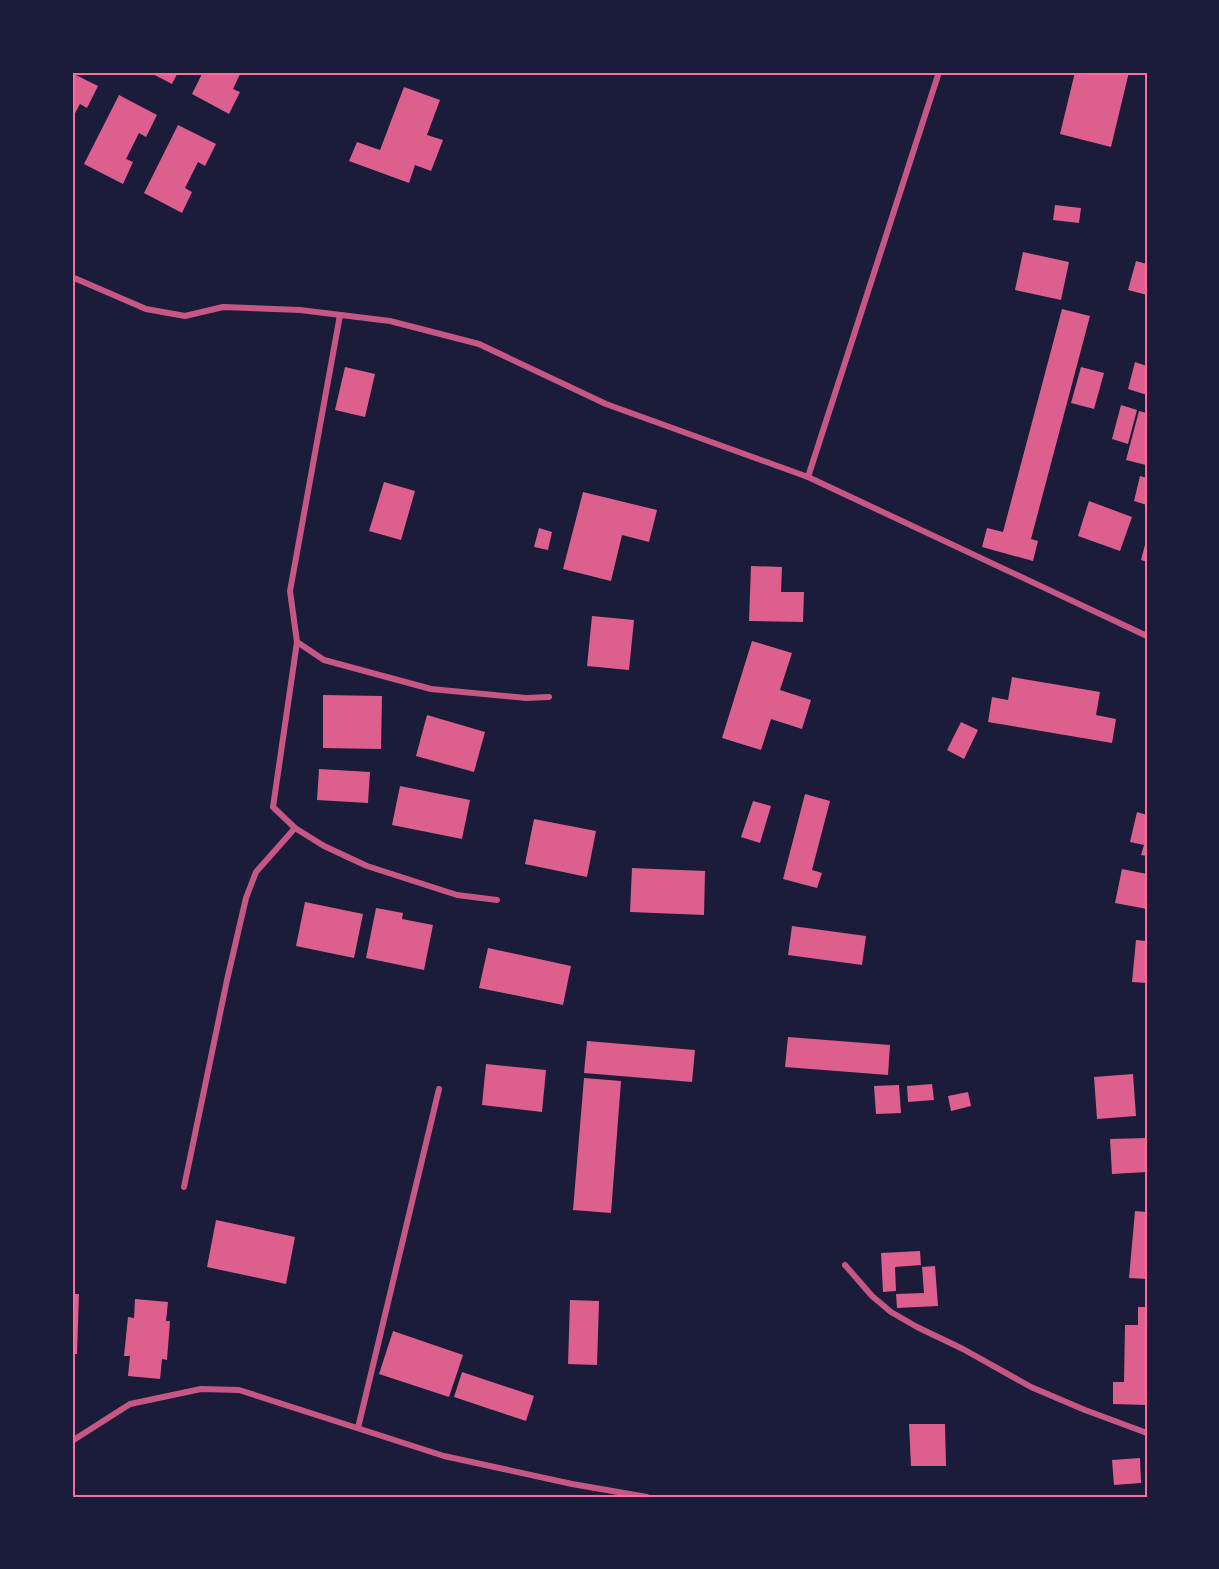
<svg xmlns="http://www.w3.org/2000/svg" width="1219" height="1569" font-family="'PT Sans Narrow',sans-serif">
<rect width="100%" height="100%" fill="#1b1b3a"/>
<g fill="#dd5f8e">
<path d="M 149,72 L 178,72 L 172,84 Z"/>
<path d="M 203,72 L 241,72 L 233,89 L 240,92 L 229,114 L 192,94 Z"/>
<path d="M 1075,72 L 1129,72 L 1111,147 L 1060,134 Z"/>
<path d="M 72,73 L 98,86 L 87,108 L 80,104 L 72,119 Z"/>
<path d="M 404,87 L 440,100 L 427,135 L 443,140 L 431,171 L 415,165 L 409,183 L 349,161 L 357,142 L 380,150 Z"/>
<path d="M 119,95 L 157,115 L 146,137 L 139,133 L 126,159 L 133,162 L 123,184 L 84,164 Z"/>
<path d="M 178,125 L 216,144 L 205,166 L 198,162 L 185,188 L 192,192 L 182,213 L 144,193 Z"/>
<path d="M 1055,205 L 1081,208 L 1079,223 L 1053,220 Z"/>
<path d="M 1023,252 L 1069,262 L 1061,300 L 1015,290 Z"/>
<path d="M 1136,261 L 1147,264 L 1147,295 L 1128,290 Z"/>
<path d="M 1062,309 L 1090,316 L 1031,539 L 1038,541 L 1033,561 L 982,547 L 987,528 L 1003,532 Z"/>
<path d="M 1135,362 L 1147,366 L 1147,395 L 1128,389 Z"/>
<path d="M 345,367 L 375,374 L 365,417 L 335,410 Z"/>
<path d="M 1081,367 L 1104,373 L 1094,409 L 1071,403 Z"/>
<path d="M 1121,405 L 1137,410 L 1128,444 L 1112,439 Z"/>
<path d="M 1139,411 L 1147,413 L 1146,465 L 1126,460 Z"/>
<path d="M 1140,476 L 1147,478 L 1147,505 L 1134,501 Z"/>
<path d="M 384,482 L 415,491 L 401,540 L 369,531 Z"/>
<path d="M 583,492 L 657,510 L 649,542 L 622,535 L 611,581 L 563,569 Z"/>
<path d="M 1089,501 L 1132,517 L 1120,551 L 1078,536 Z"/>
<path d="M 539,528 L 552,532 L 548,550 L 534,547 Z"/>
<path d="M 1146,541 L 1147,541 L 1147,562 L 1141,560 Z"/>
<path d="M 751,566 L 782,567 L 781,592 L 804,592 L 803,622 L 749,621 Z"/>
<path d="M 592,616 L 634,620 L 629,670 L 587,666 Z"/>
<path d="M 752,641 L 792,653 L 780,690 L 811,700 L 802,729 L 771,719 L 761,750 L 722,738 Z"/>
<path d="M 1012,677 L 1100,692 L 1096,715 L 1116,719 L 1112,743 L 988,722 L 992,697 L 1008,700 Z"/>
<path d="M 323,695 L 382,696 L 381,749 L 323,748 Z"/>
<path d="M 427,715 L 485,732 L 474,772 L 416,756 Z"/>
<path d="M 961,722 L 978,730 L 964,759 L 947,750 Z"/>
<path d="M 319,769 L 370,772 L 368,803 L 317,800 Z"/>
<path d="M 400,786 L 470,800 L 462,839 L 392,825 Z"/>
<path d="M 805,794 L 830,801 L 812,870 L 822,873 L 817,888 L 783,879 Z"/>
<path d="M 753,801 L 771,806 L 760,843 L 741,837 Z"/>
<path d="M 1137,812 L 1147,815 L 1147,856 L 1141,855 L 1144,845 L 1130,842 Z"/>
<path d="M 534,819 L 596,831 L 587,877 L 525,864 Z"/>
<path d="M 632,868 L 705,871 L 704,915 L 630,912 Z"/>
<path d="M 1122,869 L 1147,874 L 1147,909 L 1115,903 Z"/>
<path d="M 305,902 L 363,914 L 354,958 L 296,946 Z"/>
<path d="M 376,908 L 403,913 L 402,919 L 433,925 L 424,970 L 366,958 Z"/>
<path d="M 792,926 L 866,936 L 862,965 L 788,955 Z"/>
<path d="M 1136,940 L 1147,941 L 1147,983 L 1132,982 Z"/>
<path d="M 488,948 L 571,966 L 563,1005 L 479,988 Z"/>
<path d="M 788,1037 L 890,1045 L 888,1075 L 785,1067 Z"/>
<path d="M 587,1041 L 695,1050 L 692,1082 L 584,1073 Z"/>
<path d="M 486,1064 L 546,1070 L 542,1112 L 482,1105 Z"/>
<path d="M 1133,1074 L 1136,1116 L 1097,1119 L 1094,1077 Z"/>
<path d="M 584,1078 L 621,1081 L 611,1213 L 573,1210 Z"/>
<path d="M 932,1084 L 934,1100 L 908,1102 L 907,1086 Z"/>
<path d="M 899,1085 L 901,1113 L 876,1114 L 874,1086 Z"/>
<path d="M 968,1092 L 971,1106 L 951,1111 L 948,1096 Z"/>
<path d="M 1147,1138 L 1147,1172 L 1112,1174 L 1110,1139 Z"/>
<path d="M 1135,1211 L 1147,1212 L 1147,1279 L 1129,1278 Z"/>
<path d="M 216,1220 L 295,1237 L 286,1284 L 207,1267 Z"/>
<path d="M 920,1251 L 921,1265 L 895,1267 L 896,1291 L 883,1292 L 881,1253 Z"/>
<path d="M 935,1266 L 938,1306 L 897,1308 L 896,1294 L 924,1293 L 922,1267 Z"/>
<path d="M 72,1294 L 79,1294 L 77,1354 L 72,1354 Z"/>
<path d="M 135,1299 L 168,1302 L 166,1321 L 170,1321 L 167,1360 L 162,1359 L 160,1379 L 128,1376 L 130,1356 L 124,1356 L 128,1317 L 134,1318 Z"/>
<path d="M 570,1300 L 599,1301 L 597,1365 L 568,1364 Z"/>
<path d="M 1138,1307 L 1147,1307 L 1147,1405 L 1113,1404 L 1113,1382 L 1124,1382 L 1125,1325 L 1138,1325 Z"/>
<path d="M 393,1331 L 463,1355 L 449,1397 L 379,1374 Z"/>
<path d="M 462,1372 L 534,1396 L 526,1421 L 454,1397 Z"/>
<path d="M 909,1424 L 945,1424 L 946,1466 L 911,1466 Z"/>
<path d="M 1140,1458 L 1141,1483 L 1114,1485 L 1112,1460 Z"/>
</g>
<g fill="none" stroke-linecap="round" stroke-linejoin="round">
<g stroke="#c65784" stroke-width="6">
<path d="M 72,277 L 146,309 L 185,316 L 223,307 L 300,310 L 390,321 L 479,344 L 606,404 L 808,477 L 1147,636"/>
<path d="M 340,315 L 290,591 L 297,642 L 324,660 L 431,689 L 526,698 L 549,697"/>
<path d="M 808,477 L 939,72"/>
<path d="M 297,642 L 273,807 L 295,828 L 324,846 L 367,866 L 457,895 L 497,900"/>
<path d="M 184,1187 L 227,980 L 246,898 L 256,872 L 295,828"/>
<path d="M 845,1265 L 872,1296 L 891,1312 L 917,1327 L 963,1349 L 1031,1387 L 1085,1410 L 1147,1433"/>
<path d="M 358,1428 L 439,1089"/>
<path d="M 72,1441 L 130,1404 L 201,1389 L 239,1390 L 444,1456 L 572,1484 L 647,1497"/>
</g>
</g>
<rect width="1219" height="1569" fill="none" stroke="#1b1b3a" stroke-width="147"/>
<rect x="74" y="74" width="1072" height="1422" fill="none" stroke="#ff6b9d" stroke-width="2"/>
</svg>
